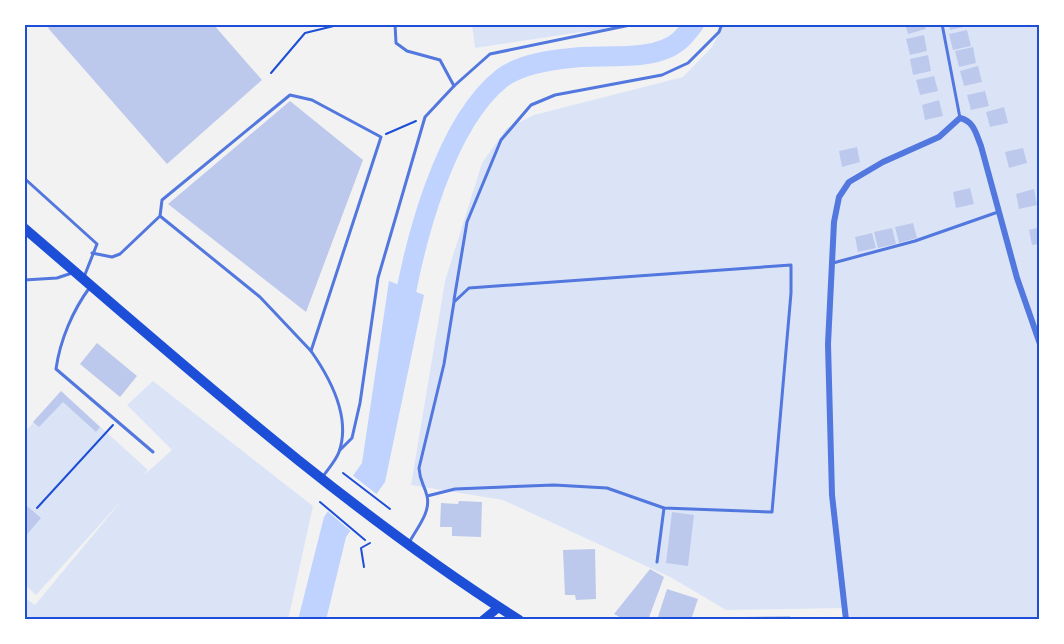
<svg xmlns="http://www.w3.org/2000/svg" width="1064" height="644" font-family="Arial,sans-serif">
<rect width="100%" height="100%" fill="#f2f2f2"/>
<g fill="#dbe4f7">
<path d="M 472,24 L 635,24 L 475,48 Z"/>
<path d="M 723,24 L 1040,24 L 1040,620 L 846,620 L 845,608 L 726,610 L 672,578 L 503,500 L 411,485 L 445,281 L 482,163 L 507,128 L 534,115 L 683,77 L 712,47 Z"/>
<path d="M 153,381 L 313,506 L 288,620 L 24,620 L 24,597 L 35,605 L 123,499 L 36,595 L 24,584 L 24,433 L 61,391 L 148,470 L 143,476 L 172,450 L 127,405 Z"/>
</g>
<path fill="#bfd3fe" d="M 389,281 L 424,295 L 385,482 L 346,537 L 326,620 L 298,620 L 324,517 L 362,463 Z"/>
<path fill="#f2f2f2" d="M 351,474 L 379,496 L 353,533 L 326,510 Z"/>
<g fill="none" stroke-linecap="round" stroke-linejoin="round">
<path stroke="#bfd3fe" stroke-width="20" d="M 402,314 C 414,243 444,124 502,78 C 522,63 556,59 581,57 C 610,55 656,61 679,41 C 685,36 689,30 694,24"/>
</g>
<g fill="#bdc9ec">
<path d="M 52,24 L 213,24 L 262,80 L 167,164 L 48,28 Z"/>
<path d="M 905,24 L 924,24 L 926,29 L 908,34 Z"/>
<path d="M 949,24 L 968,24 L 968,26 L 950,30 Z"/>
<path d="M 967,30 L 971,46 L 953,50 L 949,34 Z"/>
<path d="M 924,35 L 927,51 L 910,55 L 906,39 Z"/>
<path d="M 973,47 L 976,63 L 959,67 L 955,51 Z"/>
<path d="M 928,55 L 931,71 L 913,75 L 910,59 Z"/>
<path d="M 978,66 L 982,82 L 964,86 L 960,71 Z"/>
<path d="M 934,76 L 938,91 L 920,95 L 916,80 Z"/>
<path d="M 985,91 L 989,106 L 971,110 L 967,95 Z"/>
<path d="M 939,100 L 943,116 L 925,120 L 922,105 Z"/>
<path d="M 290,101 L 363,160 L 306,312 L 168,204 Z"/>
<path d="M 1004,107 L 1008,123 L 990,127 L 986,112 Z"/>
<path d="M 857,147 L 860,162 L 842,167 L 839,151 Z"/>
<path d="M 1023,148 L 1027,163 L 1009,168 L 1005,152 Z"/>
<path d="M 970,188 L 974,204 L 956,208 L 953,192 Z"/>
<path d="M 1034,189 L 1037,205 L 1019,209 L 1016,194 Z"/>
<path d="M 913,223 L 917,238 L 899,243 L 895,227 Z"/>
<path d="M 1040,227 L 1040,244 L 1032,245 L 1029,230 Z"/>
<path d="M 892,228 L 896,244 L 878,248 L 874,232 Z"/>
<path d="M 872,233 L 876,248 L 858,252 L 855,237 Z"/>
<path d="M 97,343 L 137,376 L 120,397 L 80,364 Z"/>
<path d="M 61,391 L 100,427 L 96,432 L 63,402 L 39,427 L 33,422 Z"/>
<path d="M 459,501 L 482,502 L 481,537 L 452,536 L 452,527 L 440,527 L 441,503 L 458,504 Z"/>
<path d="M 26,505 L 41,518 L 24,538 L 24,508 Z"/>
<path d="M 672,512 L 694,515 L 688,566 L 666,563 Z"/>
<path d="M 595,549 L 596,599 L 576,600 L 575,595 L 565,595 L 563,550 Z"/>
<path d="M 650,569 L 664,577 L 648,620 L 625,620 L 614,614 Z"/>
<path d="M 667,589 L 698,599 L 691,620 L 657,620 Z"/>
<path d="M 790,616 L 790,620 L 744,620 L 744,617 Z"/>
</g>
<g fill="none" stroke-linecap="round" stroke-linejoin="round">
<g stroke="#1d4ed8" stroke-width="2">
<path d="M 271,73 L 305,33 L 342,24"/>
<path d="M 386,134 L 416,121"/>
<path d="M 343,473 L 390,509"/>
<path d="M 320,502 L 365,540"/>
<path d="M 37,508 L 113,425"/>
<path d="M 364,567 L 361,548 L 370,543"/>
</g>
<g stroke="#5277de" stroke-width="3">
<path d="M 395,24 L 396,43 L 407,51 L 440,60 L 454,86"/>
<path d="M 942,24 L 960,118"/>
<path d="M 24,178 L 97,244 L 84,277"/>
<path d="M 92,253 L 112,257 L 120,254 L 160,216 L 162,200 L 290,95 L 312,100 L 381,137 L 311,351 L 260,297 L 160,216"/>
<path d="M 833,263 L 915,241 L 998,212"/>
<path d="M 24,280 L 57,278 L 72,273"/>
<path d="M 90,287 C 73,310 60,340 56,369 L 153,452"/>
<path d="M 454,300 L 467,222 L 501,140 L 531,105 L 555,95 L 662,75 L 688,63 L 719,32 L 722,24"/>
<path d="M 311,351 C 330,378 351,418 339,452 C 336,460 329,468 324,475"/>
<path d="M 340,450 L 352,438 L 360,403 L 378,278 L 425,117 L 454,86 L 490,54 L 635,24"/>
<path d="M 410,541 C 417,528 431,512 427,496 C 424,483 420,483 419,468 L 444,364 L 454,302 L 469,288 L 791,265 L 791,293 L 772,512 L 664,508 L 607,488 L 554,485 L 455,489 L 427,496"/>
<path d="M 657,562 L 664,508"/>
</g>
<path stroke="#5277de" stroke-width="6" d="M 846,620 L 832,495 L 828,344 L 834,222 L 839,197 L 849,182 L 883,162 L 939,137 L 960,118 C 974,121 976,134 981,146 L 1017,278 L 1040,344"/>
<path stroke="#1d4ed8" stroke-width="9" d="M 483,620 L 499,607"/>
<path stroke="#1d4ed8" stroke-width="10" d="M 24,228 C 184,365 341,507 519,620"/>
</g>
<rect width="1064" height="644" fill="none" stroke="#ffffff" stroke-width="51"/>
<rect x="26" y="26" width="1012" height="592" fill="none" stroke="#1d4ed8" stroke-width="2"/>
</svg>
